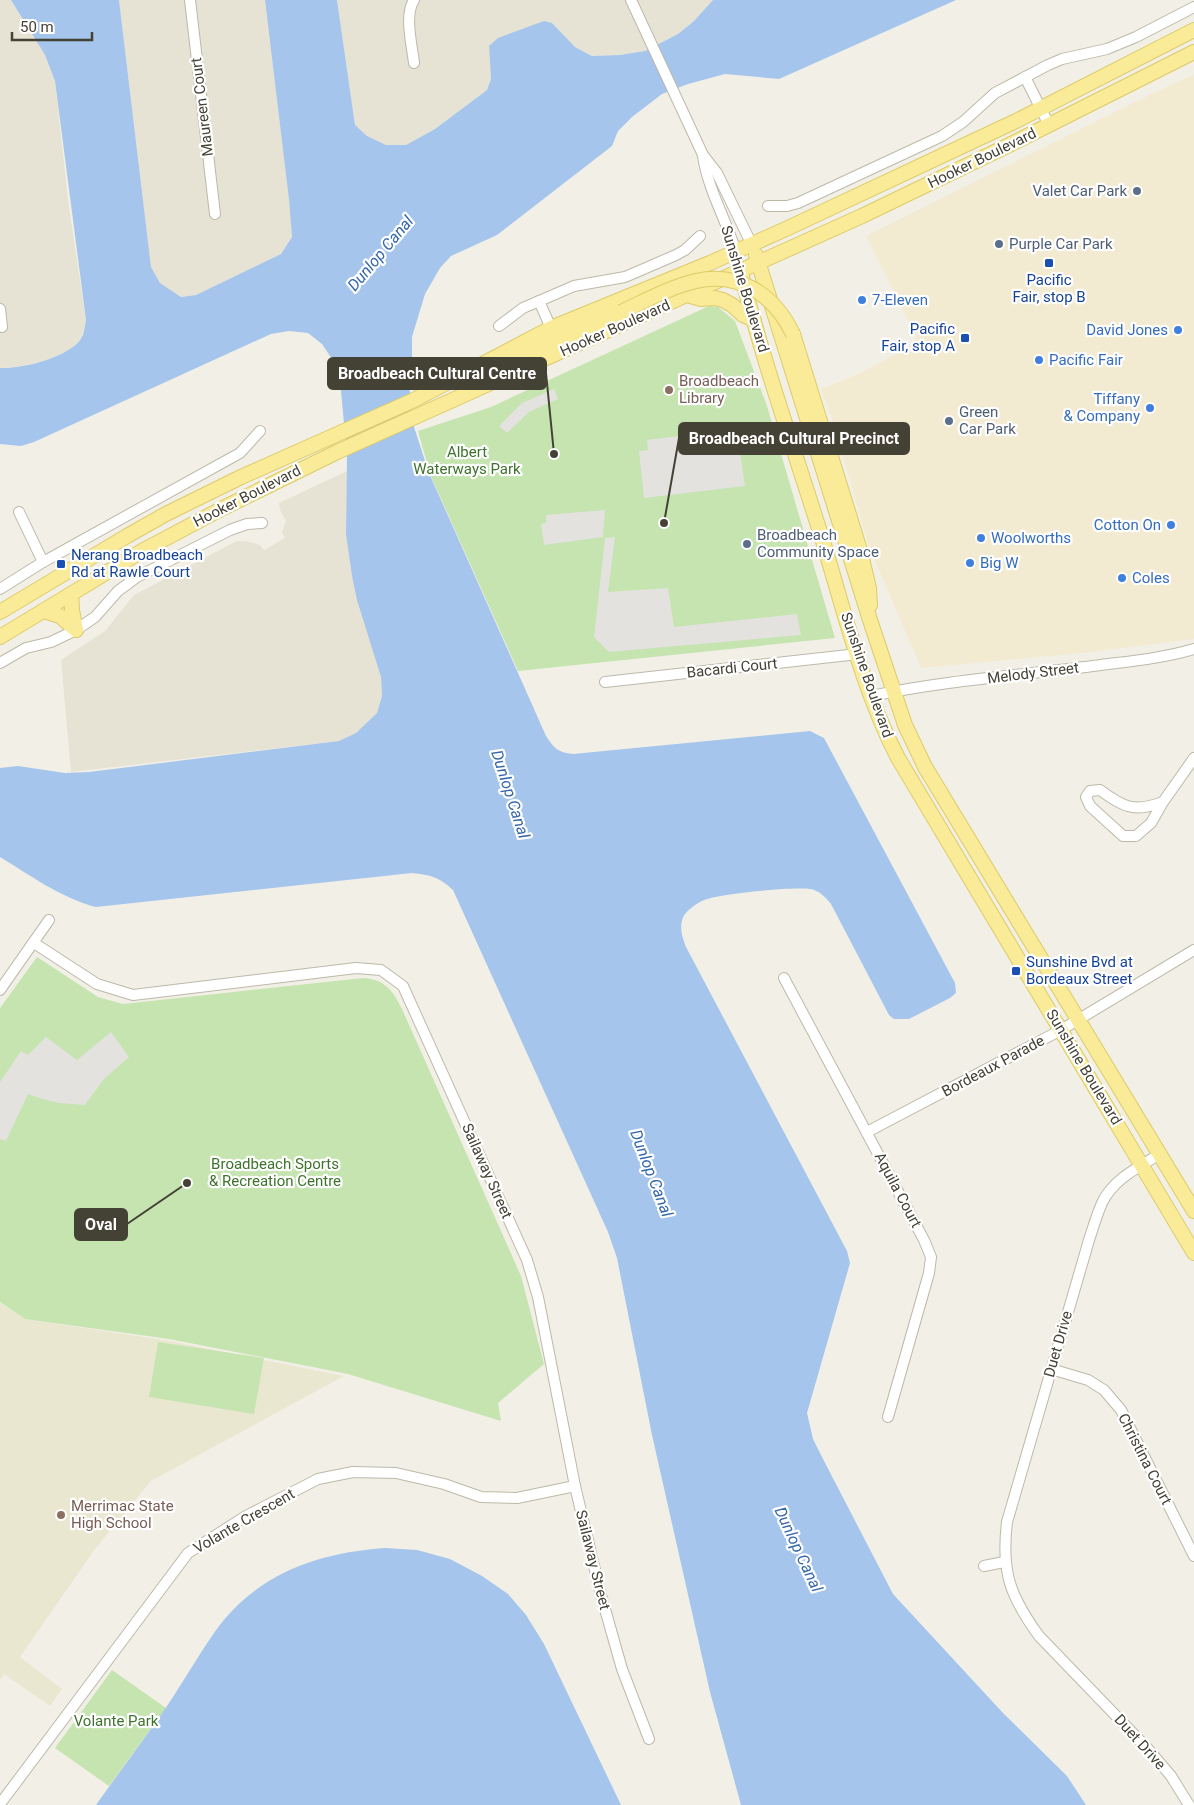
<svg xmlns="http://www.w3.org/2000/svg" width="1194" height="1805" font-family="Roboto,sans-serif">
<rect width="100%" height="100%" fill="#f2f0e6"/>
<g fill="#e6e3d4">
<path d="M 0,0 L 11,0 L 45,55 L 55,81 L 68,200 L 86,320 L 82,337 L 71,349 L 51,359 L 22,366 L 3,368 L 0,368 Z"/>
<path d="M 119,0 L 265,0 L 289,200 L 292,237 L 281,254 L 196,295 L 181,297 L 160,283 L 151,267 Z"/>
<path d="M 337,0 L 713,0 L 694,21 L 678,34 L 645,51 L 620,55 L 593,56 L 575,47 L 552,23 L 489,46 L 491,79 L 487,90 L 435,129 L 406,145 L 386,145 L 367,136 L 355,125 Z"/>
<path d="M 347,471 L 346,534 L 381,677 L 382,696 L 377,713 L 356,733 L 339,741 L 71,772 L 61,660 L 105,631 L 134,595 L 237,541 L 251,542 L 260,545 L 264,550 L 285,538 L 282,532 L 286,521 L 280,510 L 279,503 Z"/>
</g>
<path fill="#f3ead2" d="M 1194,74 L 1194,639 L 1083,653 L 921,668 L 869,547 L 833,422 L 821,389 L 858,374 L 910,347 L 916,336 L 866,236 L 1133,103 Z"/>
<path fill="#eae7d0" d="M 0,1303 L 25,1319 L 170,1341 L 344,1376 L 151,1481 L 95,1549 L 20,1657 L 62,1689 L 50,1706 L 4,1674 L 0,1680 Z"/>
<g fill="#c5e4b0">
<path d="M 709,306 L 718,307 L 735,321 L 767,406 L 835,638 L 518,671 L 430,474 L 418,431 L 491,407 Z"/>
<path d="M 37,957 L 98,997 L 123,1004 L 363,978 C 385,979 393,991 402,1009 L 521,1276 L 544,1364 L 498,1403 L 501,1421 L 348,1374 L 169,1339 L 25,1319 L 0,1302 L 0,1008 Z"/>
<path d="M 158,1342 L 264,1358 L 254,1414 L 149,1397 Z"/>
<path d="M 112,1670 L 166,1708 L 109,1786 L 55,1748 Z"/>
</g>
<g fill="#e3e2de">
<path d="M 554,389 L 558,399 L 529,412 L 507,433 L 499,426 L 522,403 Z"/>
<path d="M 720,431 L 721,441 L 738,439 L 745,486 L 644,498 L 639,451 L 648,450 L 647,440 Z"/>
<path d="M 605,510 L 603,537 L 544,545 L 541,524 L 546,523 L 546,515 Z"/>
<path d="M 615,537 L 608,592 L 668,588 L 674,627 L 797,614 L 801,635 L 609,652 L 594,637 L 605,538 Z"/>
<path d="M 111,1032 L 129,1057 L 104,1079 L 85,1105 L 59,1103 L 42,1099 L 28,1094 L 6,1141 L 0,1139 L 0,1082 L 21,1051 L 28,1055 L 46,1037 L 77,1060 Z"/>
</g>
<g fill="#a5c5ec">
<path d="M 11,0 L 119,0 L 151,267 L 160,283 L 181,297 L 196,295 L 281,254 L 292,237 L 289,200 L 265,0 L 337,0 L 355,125 L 367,136 L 386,145 L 406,145 L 435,129 L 487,90 L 491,79 L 489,46 L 498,38 L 544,21 L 552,23 L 575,47 L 592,56 L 620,55 L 645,51 L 678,34 L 694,21 L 713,0 L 956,0 L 779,79 L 725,74 L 688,84 L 662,94 L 632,117 L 618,131 L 612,146 L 497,235 L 451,256 L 440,268 L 425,294 L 412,337 L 412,370 L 409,384 L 414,427 L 429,473 L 546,736 C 555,749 557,752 573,754 L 810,731 L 824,738 L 955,983 L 956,993 L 950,998 L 909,1019 L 894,1019 L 889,1015 L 831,904 C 826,898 822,893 814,890 C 801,885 726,894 711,898 C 701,900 692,906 685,914 C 678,924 682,937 686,947 L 847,1251 L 850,1263 L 807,1413 L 813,1439 L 823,1459 L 893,1594 L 1003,1713 L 1067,1776 L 1086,1805 L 741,1805 L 710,1692 L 652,1435 L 617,1258 L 608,1232 L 453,890 C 439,877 431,875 412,873 L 96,907 C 61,898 30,875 0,857 L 0,768 L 18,766 L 65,773 L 89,772 L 339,741 L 356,733 L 377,713 L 382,696 L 381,677 L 357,600 L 352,576 L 346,534 L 347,456 L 341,391 L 334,362 L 322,344 L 308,333 L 289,331 L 271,334 L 34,442 L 21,446 L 0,444 L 0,368 C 21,369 74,357 83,335 C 84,331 85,325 86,320 L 55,81 L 45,55 Z"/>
<path d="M 385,1548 L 417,1550 L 450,1559 L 482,1576 L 508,1594 L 526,1615 L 544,1644 L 621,1805 L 96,1805 C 119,1772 144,1740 167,1706 C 183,1682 198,1656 214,1633 C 256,1574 316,1553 385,1548 Z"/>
</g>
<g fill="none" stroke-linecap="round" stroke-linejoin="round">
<defs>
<g id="minor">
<path d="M 190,0 L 215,214"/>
<path d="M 414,0 C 404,15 412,45 414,63"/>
<path d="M 631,0 L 703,155 L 717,173 L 752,245"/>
<path d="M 1025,77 L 1049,125"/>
<path d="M 703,156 C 708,190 726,219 736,252"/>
<path d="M 768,206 L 787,206 L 798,203 L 942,136 L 963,122 L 995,93 L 1048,65 L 1062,59 L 1107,49 L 1136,37 L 1194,7"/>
<path d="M 539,301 L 551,328"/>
<path d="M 0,309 L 2,327"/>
<path d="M 499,326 L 523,308 L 574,286 L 625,277 L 676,255 L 685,250 L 700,236"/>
<path d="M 19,512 L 43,562"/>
<path d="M 0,589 L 43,562 L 240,453 L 260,431"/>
<path d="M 0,663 L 26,648 L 51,642 L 76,630 L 95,617 L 118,591 L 137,577 L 230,530 L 247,524 L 262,523"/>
<path d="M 605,682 L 858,654"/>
<path d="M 871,696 C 947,680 1024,675 1101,665 C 1132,661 1163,658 1194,649"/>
<path d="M 1163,802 C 1134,813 1123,807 1100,790 L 1090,791 L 1086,797 L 1090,806 L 1123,836 L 1136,836 L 1151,823 L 1163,802 L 1194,758"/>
<path d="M 34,943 L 97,984 L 133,995 L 356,968 L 381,970 L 403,986 L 527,1260 L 538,1297 L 575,1486 L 601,1595 L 622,1669 L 649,1739"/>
<path d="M 784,978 L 924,1240 L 931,1257 L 929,1273 L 888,1417"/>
<path d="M 0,990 L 49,920"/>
<path d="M 867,1132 L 1061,1030 L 1194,950"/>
<path d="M 1160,1154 C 1139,1167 1113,1179 1102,1203 C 1097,1214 1093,1228 1089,1240 L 1007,1522 C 1001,1572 1010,1596 1039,1636 L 1148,1749 L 1171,1776 L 1189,1805"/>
<path d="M 1051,1369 L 1088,1380 L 1104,1390 L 1121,1410 L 1194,1556"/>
<path d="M 984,1566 L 1004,1562"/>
<path d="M 0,1804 L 188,1553 L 246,1516 L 318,1479 L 353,1472 L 396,1473 L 444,1484 L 481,1497 L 517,1498 L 575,1486"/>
</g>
<g id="major">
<path d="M 756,255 L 870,620 L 905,725 L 925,767 L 1194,1211"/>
<path d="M 742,277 C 764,364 794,449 821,535 C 844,609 862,689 898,758 L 1194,1253"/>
<path d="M 687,295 L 701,299 L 715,298 L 723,300 L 732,305 L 743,315 L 754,320"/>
<path d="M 793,334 L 860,550 L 869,588 L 870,605"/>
<path d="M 510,353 L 531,350 L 621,312"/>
<path d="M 71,594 L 72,610 L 76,630"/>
<path d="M 44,611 L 60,616 L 76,630"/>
<path d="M 0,612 L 127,536 L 166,514 L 241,477 L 414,400 L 551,328 L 710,263 L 788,228 L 1016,121 L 1194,30"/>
<path d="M 0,637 L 142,551 L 223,508 L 337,452 L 862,216 L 1007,146 L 1194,52"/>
</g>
</defs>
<use href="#minor" stroke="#bdb9a9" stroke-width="12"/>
<use href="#major" stroke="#ddcb69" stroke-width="16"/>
<use href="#minor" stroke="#fff" stroke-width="10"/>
<use href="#major" stroke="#f9eb98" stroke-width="14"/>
<defs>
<path id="major-bridge" d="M 621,312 C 645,301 670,287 696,281 C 740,271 775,296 793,334"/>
</defs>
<use href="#major-bridge" stroke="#ddcb69" stroke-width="16" stroke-linecap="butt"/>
<use href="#major-bridge" stroke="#f9eb98" stroke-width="14"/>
</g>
<g fill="#5c6f8a" stroke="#fff" stroke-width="2">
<circle cx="1137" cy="191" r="5"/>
<circle cx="999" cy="244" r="5"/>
<circle cx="949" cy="421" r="5"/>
<circle cx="747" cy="544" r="5"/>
</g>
<g fill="#1a4fb4" stroke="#fff" stroke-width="2">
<rect x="1044" y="258" width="10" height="10" rx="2.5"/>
<rect x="960" y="333" width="10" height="10" rx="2.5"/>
<rect x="56" y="559" width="10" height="10" rx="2.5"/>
<rect x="1011" y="966" width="10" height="10" rx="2.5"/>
</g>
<g fill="#3f7fe0" stroke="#fff" stroke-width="2">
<circle cx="862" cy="300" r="5"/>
<circle cx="1178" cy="330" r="5"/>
<circle cx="1039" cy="360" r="5"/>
<circle cx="1150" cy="408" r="5"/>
<circle cx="1171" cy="525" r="5"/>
<circle cx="981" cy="538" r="5"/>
<circle cx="970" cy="563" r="5"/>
<circle cx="1122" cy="578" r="5"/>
</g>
<g fill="#8d6e63" stroke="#fff" stroke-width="2">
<circle cx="669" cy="390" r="5"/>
<circle cx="61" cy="1515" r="5"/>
</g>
<g text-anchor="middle" stroke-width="4.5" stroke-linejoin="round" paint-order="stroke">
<g font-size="15" fill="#444135" stroke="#fff">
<text transform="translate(202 107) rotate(-97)" y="5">Maureen Court</text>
<text transform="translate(982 158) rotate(-26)" y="5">Hooker Boulevard</text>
<text transform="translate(745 289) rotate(73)" y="5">Sunshine Boulevard</text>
<text transform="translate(615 328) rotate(-24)" y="5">Hooker Boulevard</text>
<text transform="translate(247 496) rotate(-27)" y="5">Hooker Boulevard</text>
<text transform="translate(732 668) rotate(-6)" y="5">Bacardi Court</text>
<text transform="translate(1033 673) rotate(-7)" y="5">Melody Street</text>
<text transform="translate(867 675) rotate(71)" y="5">Sunshine Boulevard</text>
<text transform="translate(993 1066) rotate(-28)" y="5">Bordeaux Parade</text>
<text transform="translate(1084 1067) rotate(59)" y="5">Sunshine Boulevard</text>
<text transform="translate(487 1171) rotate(66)" y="5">Sailaway Street</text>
<text transform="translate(898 1190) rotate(62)" y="5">Aquila Court</text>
<text transform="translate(1058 1344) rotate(-74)" y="5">Duet Drive</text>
<text transform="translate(1145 1459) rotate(63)" y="5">Christina Court</text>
<text transform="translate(244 1521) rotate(-30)" y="5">Volante Crescent</text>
<text transform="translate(593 1560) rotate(76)" y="5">Sailaway Street</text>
<text transform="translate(1140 1742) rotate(48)" y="5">Duet Drive</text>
</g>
<g font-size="15" fill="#4e5e75" stroke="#fff" text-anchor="start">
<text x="1127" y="196" text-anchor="end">Valet Car Park</text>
<text x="1009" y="249">Purple Car Park</text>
<text x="959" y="417">Green<tspan x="959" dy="17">Car Park</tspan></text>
<text x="757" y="540">Broadbeach<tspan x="757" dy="17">Community Space</tspan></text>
</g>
<g font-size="15" fill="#164399" stroke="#fff" text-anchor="start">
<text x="1049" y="285" text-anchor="middle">Pacific<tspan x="1049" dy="17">Fair, stop B</tspan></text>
<text x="955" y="334" text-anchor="end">Pacific<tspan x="955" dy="17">Fair, stop A</tspan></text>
<text x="71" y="560">Nerang Broadbeach<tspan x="71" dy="17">Rd at Rawle Court</tspan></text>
<text x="1026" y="967">Sunshine Bvd at<tspan x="1026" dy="17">Bordeaux Street</tspan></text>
</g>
<g font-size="15" fill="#366cbe" stroke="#fff" text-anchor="start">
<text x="872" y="305">7-Eleven</text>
<text x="1168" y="335" text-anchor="end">David Jones</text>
<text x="1049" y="365">Pacific Fair</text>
<text x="1140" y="404" text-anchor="end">Tiffany<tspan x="1140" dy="17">&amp; Company</tspan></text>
<text x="1161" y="530" text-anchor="end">Cotton On</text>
<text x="991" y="543">Woolworths</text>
<text x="980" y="568">Big W</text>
<text x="1132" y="583">Coles</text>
</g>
<g font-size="15" fill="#785e54" stroke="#fff" text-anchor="start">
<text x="679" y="386">Broadbeach<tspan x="679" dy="17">Library</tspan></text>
<text x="71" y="1511">Merrimac State<tspan x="71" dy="17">High School</tspan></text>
</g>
<g font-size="15" fill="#3d732c" stroke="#fff">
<text x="467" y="457">Albert<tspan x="467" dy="17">Waterways Park</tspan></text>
<text x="275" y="1169">Broadbeach Sports<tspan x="275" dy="17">&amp; Recreation Centre</tspan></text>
<text x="116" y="1726">Volante Park</text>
</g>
<g font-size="16" font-style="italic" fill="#3567aa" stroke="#fff">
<text transform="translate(380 253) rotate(-50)" y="6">Dunlop Canal</text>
<text transform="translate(511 794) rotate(72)" y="6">Dunlop Canal</text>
<text transform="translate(652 1173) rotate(69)" y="6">Dunlop Canal</text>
<text transform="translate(799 1549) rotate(65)" y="6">Dunlop Canal</text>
</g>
</g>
<path fill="none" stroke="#444135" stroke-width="2" d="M554 454L546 373M664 523L679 438M187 1183L127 1224"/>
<g fill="#444135" stroke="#fff" stroke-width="2">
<circle cx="554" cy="454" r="5"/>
<circle cx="664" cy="523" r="5"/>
<circle cx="187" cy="1183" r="5"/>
</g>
<g fill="#444135" stroke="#444135" stroke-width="2">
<rect x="328" y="358" width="218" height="31" rx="5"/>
<rect x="679" y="423" width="230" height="31" rx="5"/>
<rect x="75" y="1209" width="52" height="31" rx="5"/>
</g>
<g font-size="16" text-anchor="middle" font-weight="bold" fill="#fff">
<text x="437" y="379">Broadbeach Cultural Centre</text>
<text x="794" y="444">Broadbeach Cultural Precinct</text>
<text x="101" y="1230">Oval</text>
</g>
<path d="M12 32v8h80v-8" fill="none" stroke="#444135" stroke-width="2.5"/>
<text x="20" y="32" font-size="15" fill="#444135" stroke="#ffffff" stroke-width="4" paint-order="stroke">50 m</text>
</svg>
